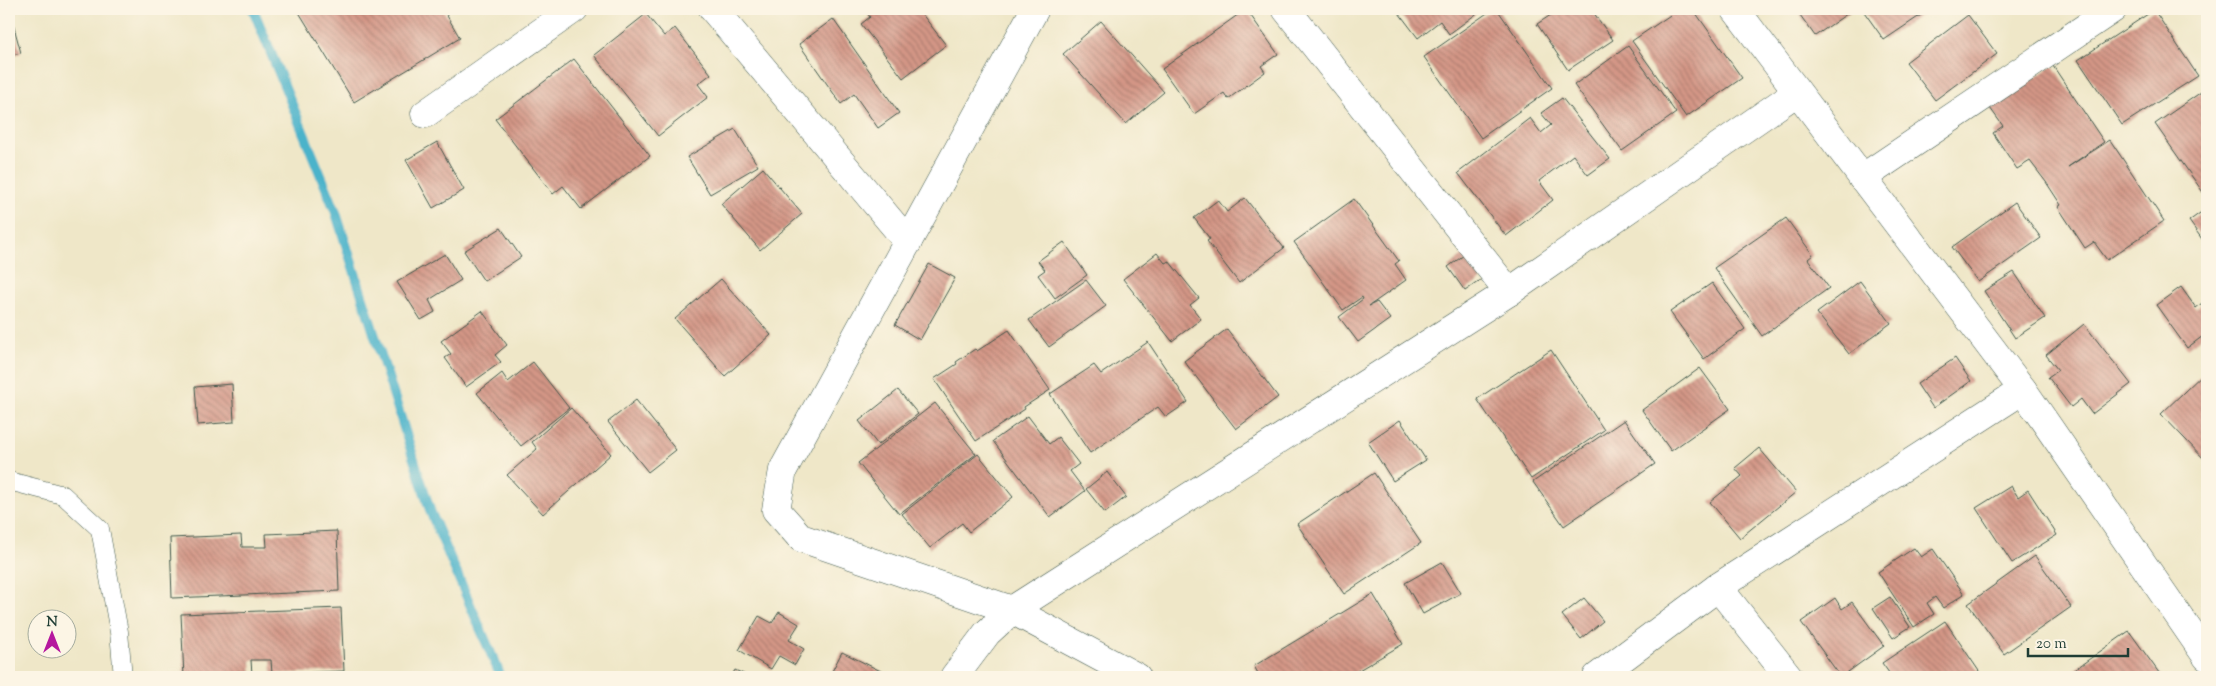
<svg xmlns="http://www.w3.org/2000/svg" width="2216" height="686" font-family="'Sorts Mill Goudy',serif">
<defs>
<pattern id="building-back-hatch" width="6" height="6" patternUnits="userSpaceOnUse" patternTransform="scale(1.25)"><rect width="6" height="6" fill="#d49686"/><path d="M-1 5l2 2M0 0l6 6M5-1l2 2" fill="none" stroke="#ab7c6e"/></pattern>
</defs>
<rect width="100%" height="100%" fill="#fcf5e5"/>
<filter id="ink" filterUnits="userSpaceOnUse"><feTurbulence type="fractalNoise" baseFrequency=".02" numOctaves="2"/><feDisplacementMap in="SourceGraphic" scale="10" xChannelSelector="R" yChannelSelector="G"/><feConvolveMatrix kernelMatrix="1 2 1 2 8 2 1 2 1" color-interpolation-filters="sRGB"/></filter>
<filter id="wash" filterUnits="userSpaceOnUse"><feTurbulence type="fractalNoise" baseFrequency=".0096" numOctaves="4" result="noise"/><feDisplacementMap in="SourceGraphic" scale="20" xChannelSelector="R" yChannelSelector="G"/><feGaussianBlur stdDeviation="1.12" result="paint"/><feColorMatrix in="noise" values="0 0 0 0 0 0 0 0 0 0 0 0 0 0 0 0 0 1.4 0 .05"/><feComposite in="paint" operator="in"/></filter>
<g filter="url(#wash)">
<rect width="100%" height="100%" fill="#efe7c8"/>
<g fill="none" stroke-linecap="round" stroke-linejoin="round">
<path stroke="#4bb3ca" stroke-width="10" d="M 253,9 L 335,210 L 431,513 L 501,677"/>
</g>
<g id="blocks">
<g fill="url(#building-back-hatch)">
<path d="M 9,9 L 21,53 L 9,56 Z"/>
<path d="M 297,9 L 443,9 L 460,38 L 354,102 Z"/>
<path d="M 864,9 L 918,9 L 946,45 L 903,78 L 861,24 L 870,17 Z"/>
<path d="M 1246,9 L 1278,54 L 1261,66 L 1265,72 L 1228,99 L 1224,93 L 1194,114 L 1162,69 Z"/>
<path d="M 1396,9 L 1483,9 L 1449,34 L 1440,21 L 1418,38 Z"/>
<path d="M 1493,9 L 1497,9 L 1552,88 L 1481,138 L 1424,57 Z"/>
<path d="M 1560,9 L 1591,9 L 1613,40 L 1568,70 L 1537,24 Z"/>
<path d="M 1679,9 L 1693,9 L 1742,78 L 1686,117 L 1632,41 Z"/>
<path d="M 1809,9 L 1854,9 L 1815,36 L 1800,15 Z"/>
<path d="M 1862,9 L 1930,9 L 1884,40 Z"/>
<path d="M 2154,10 L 2198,76 L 2122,125 L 2078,60 Z"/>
<path d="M 646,14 L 664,36 L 675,28 L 711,74 L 698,84 L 708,97 L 658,136 L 594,55 Z"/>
<path d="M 1968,15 L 1997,54 L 1935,100 L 1906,62 Z"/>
<path d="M 833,19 L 899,113 L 878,128 L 854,94 L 841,104 L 799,44 Z"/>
<path d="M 1101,21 L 1164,92 L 1126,124 L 1063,54 Z"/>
<path d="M 1628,46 L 1676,113 L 1622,151 L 1574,85 Z"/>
<path d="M 574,59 L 650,156 L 581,209 L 563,186 L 553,194 L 495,119 Z"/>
<path d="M 2053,66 L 2104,142 L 2068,167 L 2110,140 L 2164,221 L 2107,260 L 2094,242 L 2085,248 L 2058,207 L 2061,205 L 2046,182 L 2030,161 L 2017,169 L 1993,133 L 2003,126 L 1990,108 Z"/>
<path d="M 2207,88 L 2207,198 L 2155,124 Z"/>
<path d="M 1562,98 L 1610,159 L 1588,175 L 1573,155 L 1539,181 L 1553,200 L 1506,236 L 1458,173 L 1530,118 L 1541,133 L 1551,125 L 1541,113 Z"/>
<path d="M 735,129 L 758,166 L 710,194 L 687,157 Z"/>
<path d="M 437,142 L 464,190 L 433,208 L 406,160 Z"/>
<path d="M 763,168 L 802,214 L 760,250 L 721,204 Z"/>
<path d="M 1245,198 L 1284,248 L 1239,283 L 1207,241 L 1210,239 L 1194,218 L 1218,200 L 1227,212 Z"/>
<path d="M 1354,199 L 1399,261 L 1395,264 L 1406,280 L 1369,306 L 1377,302 L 1390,319 L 1358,342 L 1339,317 L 1363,299 L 1362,297 L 1343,310 L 1294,242 Z"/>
<path d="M 2015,202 L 2041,238 L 1978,282 L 1952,247 Z"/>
<path d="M 2207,208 L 2207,246 L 2189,221 Z"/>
<path d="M 1786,218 L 1813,255 L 1808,259 L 1829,288 L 1762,336 L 1714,268 Z"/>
<path d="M 501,228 L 521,257 L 484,281 L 464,251 Z"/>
<path d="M 1064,242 L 1087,275 L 1055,298 L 1038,275 L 1045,270 L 1038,261 Z"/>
<path d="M 1468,252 L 1485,277 L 1465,291 L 1448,267 Z"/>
<path d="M 1157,253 L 1165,263 L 1169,261 L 1199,298 L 1190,305 L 1201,319 L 1172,341 L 1123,279 Z"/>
<path d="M 445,254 L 461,280 L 429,300 L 435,312 L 421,320 L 397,282 Z"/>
<path d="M 929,264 L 955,278 L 920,340 L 895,325 Z"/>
<path d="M 2014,272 L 2045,318 L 2015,338 L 1984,291 Z"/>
<path d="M 721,279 L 771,335 L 725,376 L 675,319 Z"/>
<path d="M 1086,280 L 1106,306 L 1049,347 L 1029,320 Z"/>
<path d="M 1860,281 L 1891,323 L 1849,354 L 1817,313 Z"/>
<path d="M 1712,283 L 1745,329 L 1704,359 L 1670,312 Z"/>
<path d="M 2181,287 L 2196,308 L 2207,299 L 2207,333 L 2187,348 L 2156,305 Z"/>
<path d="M 482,311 L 507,345 L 495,355 L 501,362 L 466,387 L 445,358 L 451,354 L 441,341 Z"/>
<path d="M 2084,324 L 2131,384 L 2092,414 L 2081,399 L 2071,407 L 2048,377 L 2058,370 L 2046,355 Z"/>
<path d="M 1227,329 L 1278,397 L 1236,429 L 1184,361 Z"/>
<path d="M 1009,330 L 1050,390 L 1024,407 L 1025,409 L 976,441 L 934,379 L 957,364 L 956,362 L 975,349 L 977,351 Z"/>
<path d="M 1148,342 L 1188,402 L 1166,417 L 1158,407 L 1090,453 L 1050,394 L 1094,365 L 1101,374 Z"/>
<path d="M 1551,350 L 1604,430 L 1531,479 L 1477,399 Z"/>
<path d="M 1955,358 L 1971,381 L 1933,408 L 1917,384 Z"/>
<path d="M 533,362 L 569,408 L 521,446 L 477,393 L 502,373 L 508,382 Z"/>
<path d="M 1700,368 L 1730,409 L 1671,451 L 1642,410 Z"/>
<path d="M 2207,370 L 2207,462 L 2161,414 Z"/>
<path d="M 232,384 L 234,422 L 198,425 L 195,387 Z"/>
<path d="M 898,390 L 918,414 L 878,445 L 859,421 Z"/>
<path d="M 636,400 L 676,450 L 648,472 L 608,422 Z"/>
<path d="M 935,403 L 976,454 L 899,514 L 858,463 Z"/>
<path d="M 571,408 L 611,454 L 543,514 L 507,475 L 537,449 L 532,442 Z"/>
<path d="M 1028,416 L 1049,444 L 1058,437 L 1079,464 L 1070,471 L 1085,491 L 1050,517 L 993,441 Z"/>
<path d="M 1400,420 L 1426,460 L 1393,481 L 1368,442 Z"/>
<path d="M 1624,420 L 1655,464 L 1564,526 L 1533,482 Z"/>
<path d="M 1759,448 L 1796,492 L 1740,538 L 1710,502 L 1742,476 L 1735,468 Z"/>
<path d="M 978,454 L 1013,497 L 969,532 L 962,523 L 930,548 L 902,514 Z"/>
<path d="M 1107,472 L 1126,497 L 1105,513 L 1086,489 Z"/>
<path d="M 1374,473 L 1421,543 L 1344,594 L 1297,524 Z"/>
<path d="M 2011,486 L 2018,497 L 2028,490 L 2057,535 L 2012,563 L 1976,508 Z"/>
<path d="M 337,531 L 339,591 L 172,598 L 170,538 L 241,535 L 242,547 L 267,547 L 266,534 Z"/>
<path d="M 1914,548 L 1921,557 L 1933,549 L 1964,594 L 1943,608 L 1935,597 L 1927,603 L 1934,614 L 1914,627 L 1878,572 Z"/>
<path d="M 2035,556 L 2071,607 L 2004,654 L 1968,604 Z"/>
<path d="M 1442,562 L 1461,593 L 1423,614 L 1405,583 Z"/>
<path d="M 1373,594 L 1403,644 L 1347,677 L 1260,677 L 1254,666 Z"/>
<path d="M 1890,597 L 1910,627 L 1893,638 L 1873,608 Z"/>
<path d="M 1584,598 L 1603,621 L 1581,639 L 1562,615 Z"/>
<path d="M 1835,598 L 1842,609 L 1852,602 L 1884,646 L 1841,677 L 1801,622 Z"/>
<path d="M 341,608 L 344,671 L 272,674 L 271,660 L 251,660 L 252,675 L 184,677 L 181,614 Z"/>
<path d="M 779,612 L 799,624 L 789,640 L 804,649 L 795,665 L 779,656 L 771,669 L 739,650 L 759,616 L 772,623 Z"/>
<path d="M 1945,621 L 1983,677 L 1892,677 L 1882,663 Z"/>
<path d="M 2129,631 L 2162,677 L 2064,677 Z"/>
<path d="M 842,652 L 893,677 L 829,677 Z"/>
<path d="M 735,670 L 750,677 L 731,677 Z"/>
</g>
</g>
</g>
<g filter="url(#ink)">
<use href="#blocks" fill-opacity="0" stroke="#3e564a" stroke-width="1"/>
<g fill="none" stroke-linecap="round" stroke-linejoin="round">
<defs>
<path id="lane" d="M 9,481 L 63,495 L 100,529 L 119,632 L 123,677"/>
<g id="street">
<path d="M 713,9 L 908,242"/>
<path d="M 1035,9 L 783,470 L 776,510 L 801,538 L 1012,610 L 1137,677"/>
<path d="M 1286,9 L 1509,292"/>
<path d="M 1735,9 L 2023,390 L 2207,657"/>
<path d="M 425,114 L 574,9"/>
<path d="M 1862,178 L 2113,9"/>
<path d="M 1718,587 L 1789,677"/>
<path d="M 954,677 L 987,633 L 1012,610 L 1509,292 L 1797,92"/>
<path d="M 1597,677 L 1718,587 L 2023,390"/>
</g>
</defs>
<use href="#lane" stroke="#3e564a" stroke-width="19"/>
<use href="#street" stroke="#3e564a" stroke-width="29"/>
<use href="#lane" stroke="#fff" stroke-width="18"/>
<use href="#street" stroke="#fff" stroke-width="28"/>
</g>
</g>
<rect width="2216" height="686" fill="none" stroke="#fcf5e5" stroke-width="30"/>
<g transform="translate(52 634)"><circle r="24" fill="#fcf5e5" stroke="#a4ab9e"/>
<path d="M0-4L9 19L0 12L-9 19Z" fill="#b5179e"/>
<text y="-8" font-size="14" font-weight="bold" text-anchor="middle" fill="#1f3d34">N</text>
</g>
<path d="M2028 648v8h100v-8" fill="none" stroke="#1f3d34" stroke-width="2.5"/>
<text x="2036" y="648" font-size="15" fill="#1f3d34" stroke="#fcf5e5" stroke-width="4" paint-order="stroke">20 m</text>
</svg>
